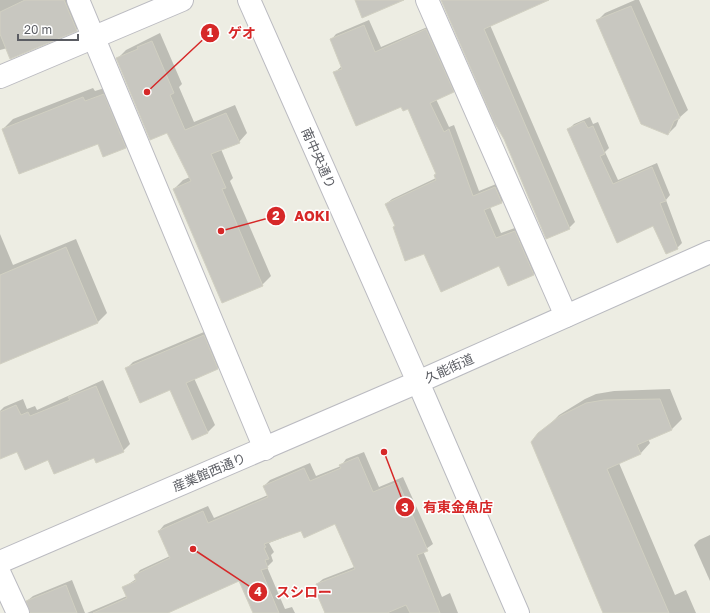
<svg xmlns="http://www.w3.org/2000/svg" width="710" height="613" font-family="'Golos Text','Noto Sans JP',sans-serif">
<rect width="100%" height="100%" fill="#edede3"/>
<g fill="#0003">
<path d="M 0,0 L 71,0 L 81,25 L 76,30 L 0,50 Z"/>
<path d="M 442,0 L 544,0 L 490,25 L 575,222 L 569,228 L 505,138 Z"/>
<path d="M 635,0 L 639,0 L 688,110 L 679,118 L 676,126 L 668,134 L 597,21 L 605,13 Z"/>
<path d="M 369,20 L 381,47 L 432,25 L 459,86 L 453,91 L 436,99 L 449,127 L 454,125 L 479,191 L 501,182 L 507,196 L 502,202 L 490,207 L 501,233 L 520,226 L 539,268 L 534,274 L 508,285 L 500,264 L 425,253 L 394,227 L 396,225 L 386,204 L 392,199 L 436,178 L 435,175 L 437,173 L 409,108 L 334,73 L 342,66 L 331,40 L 336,34 Z"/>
<path d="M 160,33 L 182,84 L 179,87 L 194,122 L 235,105 L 247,133 L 239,142 L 221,149 L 233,178 L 230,181 L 271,276 L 262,285 L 174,189 L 183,180 L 190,177 L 167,132 L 117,59 L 126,50 Z"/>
<path d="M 114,85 L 135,137 L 125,147 L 3,129 L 13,119 L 93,88 L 95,91 Z"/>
<path d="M 590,117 L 593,124 L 598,122 L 609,148 L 605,152 L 618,180 L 657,163 L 670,195 L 666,200 L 682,243 L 677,248 L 654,225 L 618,242 L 569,129 L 574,124 Z"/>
<path d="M 0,234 L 13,265 L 76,239 L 107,313 L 97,323 L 0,363 Z"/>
<path d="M 211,329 L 225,361 L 218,368 L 194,378 L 215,425 L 208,432 L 170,388 L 126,369 L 133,362 Z"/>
<path d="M 103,380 L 130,444 L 123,451 L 94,457 L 18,451 L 0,458 L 0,411 L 4,407 L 23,399 L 27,409 L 35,406 L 37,410 Z"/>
<path d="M 670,389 L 682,419 L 672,429 L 648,439 L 650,443 L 641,453 L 619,463 L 675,595 L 686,590 L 696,613 L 604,613 L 532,443 L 559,415 L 585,399 L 596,394 L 614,391 Z"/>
<path d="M 364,452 L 379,487 L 403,477 L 433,544 L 423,551 L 442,597 L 450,593 L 458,613 L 325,613 L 317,592 L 320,590 L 317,584 L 323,579 L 354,567 L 336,523 L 302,530 L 269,543 L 274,552 L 271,555 L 273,561 L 267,567 L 285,609 L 292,607 L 295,613 L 254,613 L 240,580 L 168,612 L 169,613 L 87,613 L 127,596 L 123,588 L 136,579 L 135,576 L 140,570 L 170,556 L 159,531 L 164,525 L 208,506 L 214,518 L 268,495 L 264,486 L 270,480 L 310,463 L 316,476 L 341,466 L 346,459 Z"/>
<path d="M 710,535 L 710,581 L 694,545 L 699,540 Z"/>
<path d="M 72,580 L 85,613 L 33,613 L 27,601 L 33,596 Z"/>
</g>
<g fill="#c8c7c0" stroke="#d1d0c2">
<path d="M 25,0 L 64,0 L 77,31 L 10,59 L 0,34 L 0,12 Z"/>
<path d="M 355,0 L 404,0 L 362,18 Z"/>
<path d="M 441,0 L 549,0 L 484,29 L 570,229 L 546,239 L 504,139 L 494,122 Z"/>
<path d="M 631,6 L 680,118 L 674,121 L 668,135 L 641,124 L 596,20 Z"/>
<path d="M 364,25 L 375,52 L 426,29 L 454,92 L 430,103 L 444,132 L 449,129 L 473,196 L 495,187 L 502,203 L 484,210 L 496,238 L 515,231 L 534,275 L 508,286 L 499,266 L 441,292 L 424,254 L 405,261 L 393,227 L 395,226 L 385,204 L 436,180 L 434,175 L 436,174 L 408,109 L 403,111 L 401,107 L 356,126 L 333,72 L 342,69 L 330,39 Z"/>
<path d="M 152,41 L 174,93 L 170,95 L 185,130 L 226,113 L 240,143 L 211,154 L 226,188 L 222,189 L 263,286 L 222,303 L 173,189 L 191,181 L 167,133 L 150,140 L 116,58 L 138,49 L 137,47 Z"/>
<path d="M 104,94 L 126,148 L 103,157 L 98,144 L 19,174 L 2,129 L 83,97 L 85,101 Z"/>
<path d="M 584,121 L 588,128 L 593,126 L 605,154 L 600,156 L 613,184 L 652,167 L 666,201 L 660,203 L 678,249 L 666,254 L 653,226 L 617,243 L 567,129 Z"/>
<path d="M 66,247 L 98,323 L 0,364 L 0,275 Z"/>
<path d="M 204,335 L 218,369 L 186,383 L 208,433 L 192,440 L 170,390 L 140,403 L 125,368 Z"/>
<path d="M 96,386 L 124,452 L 96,463 L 94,458 L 54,474 L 48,460 L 25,470 L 17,452 L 0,459 L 0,412 L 16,405 L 21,415 L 28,412 L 30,416 L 70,400 L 68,397 Z"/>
<path d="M 660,399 L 672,430 L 637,445 L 641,454 L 607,469 L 669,613 L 603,613 L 531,442 L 538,433 L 560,416 L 586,403 L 604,400 Z"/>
<path d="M 358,457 L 373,492 L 398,482 L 428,551 L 417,555 L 440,613 L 410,613 L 406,605 L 387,613 L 325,613 L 316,592 L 319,591 L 316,584 L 355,569 L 335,524 L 304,538 L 301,531 L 264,544 L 266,547 L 264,548 L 269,559 L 265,560 L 268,568 L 261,570 L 279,613 L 253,613 L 239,581 L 168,613 L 93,613 L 127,598 L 122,587 L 136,581 L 134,575 L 170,558 L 158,531 L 203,511 L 208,523 L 268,497 L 263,486 L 304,468 L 310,481 L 341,468 L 339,465 Z"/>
<path d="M 66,585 L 77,613 L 30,613 L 26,601 Z"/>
</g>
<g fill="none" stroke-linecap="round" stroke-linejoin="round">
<defs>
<g id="minor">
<path d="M 78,0 L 265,449"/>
<path d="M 427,0 L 566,316"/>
<path d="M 0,77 L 182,0"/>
<path d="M 0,574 L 18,613"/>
</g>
<path id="tertiary" d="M 0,562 L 418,382 L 249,0"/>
<path id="secondary" d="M 518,613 L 418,382 L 710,252"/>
</defs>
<use href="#minor" stroke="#bbbbc1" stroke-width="24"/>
<use href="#tertiary" stroke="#bbbbc1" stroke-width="24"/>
<use href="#secondary" stroke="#b9bac0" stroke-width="24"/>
<use href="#minor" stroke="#fff" stroke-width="22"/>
<use href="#tertiary" stroke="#fff" stroke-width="22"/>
<use href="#secondary" stroke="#fff" stroke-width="22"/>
</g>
<g text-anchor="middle" stroke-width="3" stroke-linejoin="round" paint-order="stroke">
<g font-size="13" fill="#5b5d63" stroke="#fff">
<text transform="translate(319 158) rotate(66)" y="5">南中央通り</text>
<text transform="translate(449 368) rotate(-24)" y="5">久能街道</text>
<text transform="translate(209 472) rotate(-23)" y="5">産業館西通り</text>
</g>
</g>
<path fill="none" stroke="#d62828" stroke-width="1.5" d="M147 92L210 33M221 231L276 216M384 452L405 507M193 549L258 592"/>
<g fill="#d62828" stroke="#fff" stroke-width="1.5">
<circle cx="147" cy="92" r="4"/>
<circle cx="221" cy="231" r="4"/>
<circle cx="384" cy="452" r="4"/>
<circle cx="193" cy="549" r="4"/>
<circle cx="210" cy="33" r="10"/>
<circle cx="276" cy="216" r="10"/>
<circle cx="405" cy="507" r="10"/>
<circle cx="258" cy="592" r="10"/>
</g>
<g font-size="12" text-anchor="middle" font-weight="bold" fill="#fff">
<text x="210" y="37">1</text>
<text x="276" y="220">2</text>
<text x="405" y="512">3</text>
<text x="258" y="596">4</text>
</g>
<g font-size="14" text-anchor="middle" font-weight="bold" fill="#d62828" stroke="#fff" stroke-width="3" stroke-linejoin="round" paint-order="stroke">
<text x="242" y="38">ゲオ</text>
<text x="312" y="221">AOKI</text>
<text x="458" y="512">有東金魚店</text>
<text x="304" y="597">スシロー</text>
</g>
<path d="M18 34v6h60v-6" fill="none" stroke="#5b5d63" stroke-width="2"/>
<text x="24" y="34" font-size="12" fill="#5b5d63" stroke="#ffffff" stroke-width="3" paint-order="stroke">20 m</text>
</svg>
